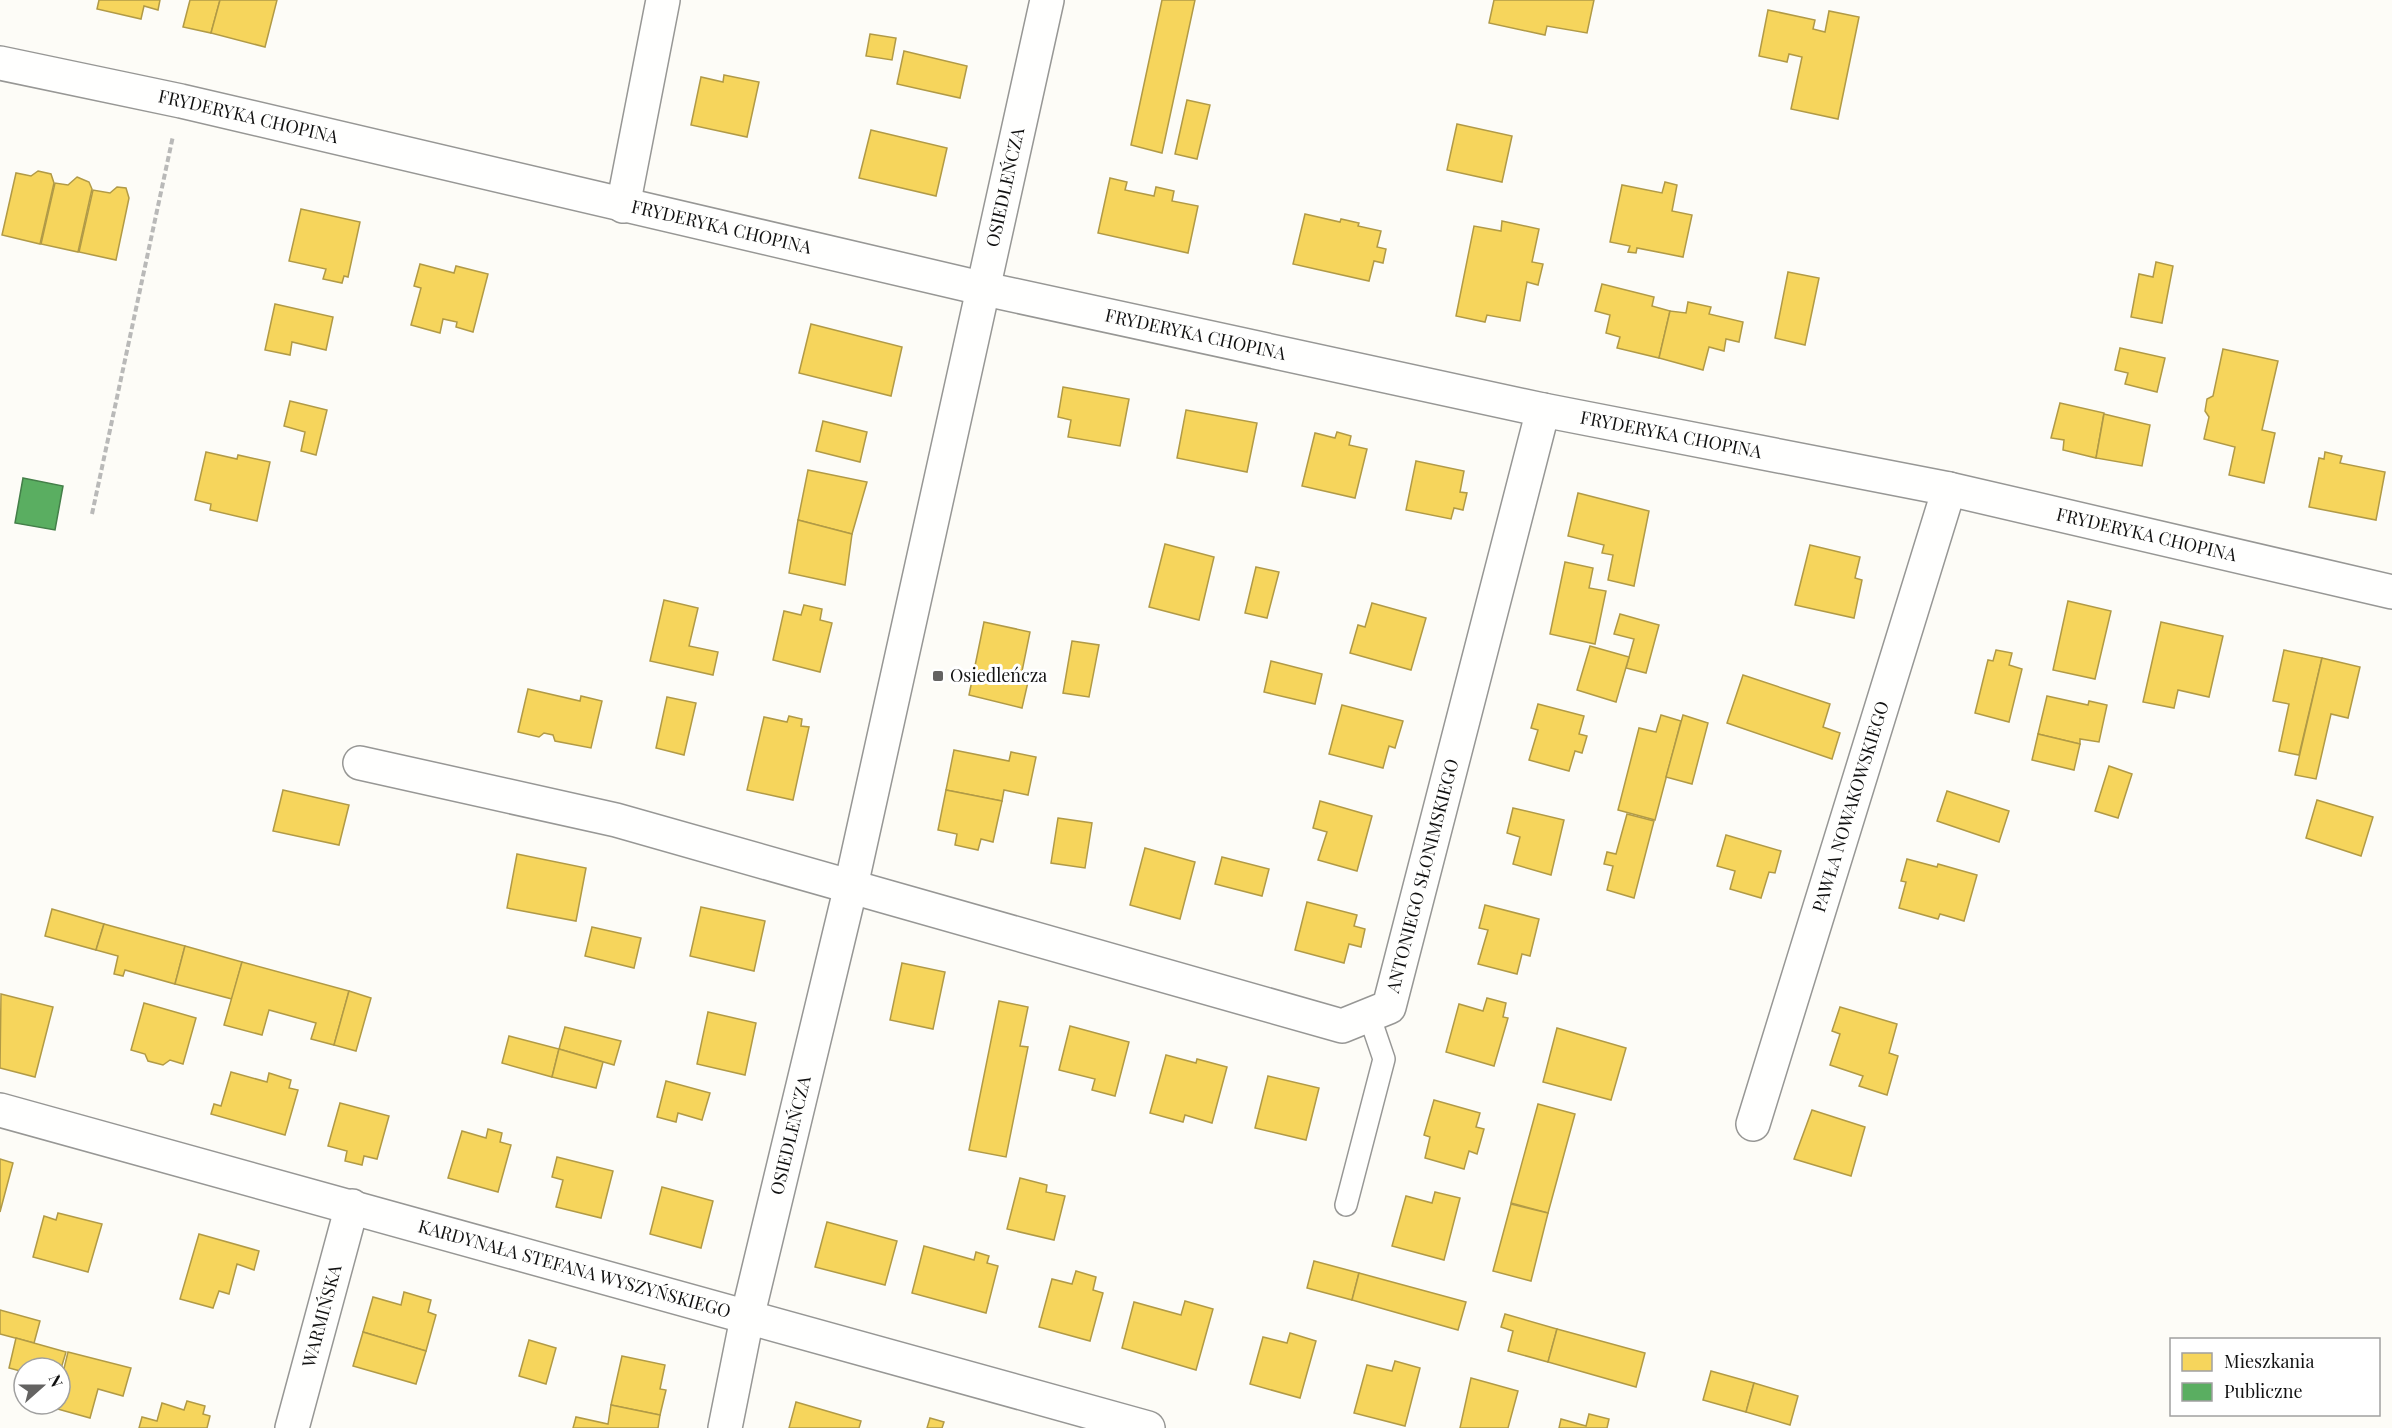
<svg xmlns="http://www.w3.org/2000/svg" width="2392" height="1428" font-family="'Playfair Display',serif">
<rect width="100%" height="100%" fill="#fdfcf7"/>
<g fill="#f6d55c" stroke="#b19a46" stroke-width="1.5">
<path d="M 99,0 L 160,0 L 158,10 L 144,6 L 141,19 L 97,9 Z"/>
<path d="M 190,0 L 220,0 L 211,33 L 183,27 Z"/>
<path d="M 220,0 L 277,0 L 265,47 L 211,33 Z"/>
<path d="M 1162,0 L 1195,0 L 1162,153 L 1131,145 Z"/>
<path d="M 1494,0 L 1594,0 L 1587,33 L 1547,26 L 1545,35 L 1489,23 Z"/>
<path d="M 1768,10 L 1815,20 L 1813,29 L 1825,32 L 1829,11 L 1859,17 L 1838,119 L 1791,109 L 1802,57 L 1789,54 L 1787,62 L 1759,56 Z"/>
<path d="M 870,34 L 896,38 L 892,60 L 866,56 Z"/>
<path d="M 904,51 L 967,66 L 960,98 L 897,84 Z"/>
<path d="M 724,75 L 759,82 L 747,137 L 691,125 L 701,77 L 723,82 Z"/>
<path d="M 1187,100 L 1210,105 L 1197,159 L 1175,154 Z"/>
<path d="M 1457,124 L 1512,136 L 1502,182 L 1447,170 Z"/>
<path d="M 871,130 L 947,148 L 936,196 L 859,178 Z"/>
<path d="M 38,171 L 51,174 L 54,183 L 40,244 L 2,235 L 16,173 L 31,176 Z"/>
<path d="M 77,177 L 89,182 L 92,189 L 78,252 L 41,244 L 55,183 L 68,185 Z"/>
<path d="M 1110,178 L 1127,182 L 1125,190 L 1154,196 L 1156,187 L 1174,191 L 1172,201 L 1198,206 L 1188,253 L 1098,233 Z"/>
<path d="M 1665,182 L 1677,185 L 1672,211 L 1692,215 L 1683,257 L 1637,248 L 1636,253 L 1628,252 L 1630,246 L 1610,242 L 1622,185 L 1662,193 Z"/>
<path d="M 117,187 L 126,188 L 129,198 L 116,260 L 79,252 L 93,190 L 110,193 Z"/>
<path d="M 301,209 L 360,222 L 348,277 L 344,276 L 342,283 L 323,279 L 326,269 L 289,261 Z"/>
<path d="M 1305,214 L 1340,222 L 1341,219 L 1359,223 L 1358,226 L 1381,231 L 1377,247 L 1386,249 L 1383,263 L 1374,261 L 1369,281 L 1293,264 Z"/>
<path d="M 1502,221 L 1539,229 L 1532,262 L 1543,264 L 1538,285 L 1527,282 L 1520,321 L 1487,315 L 1485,322 L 1456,316 L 1474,226 L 1501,231 Z"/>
<path d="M 2156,262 L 2173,266 L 2162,323 L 2131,317 L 2139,274 L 2153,277 Z"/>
<path d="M 420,264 L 454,273 L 456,266 L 488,274 L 473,332 L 456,327 L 457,322 L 443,319 L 440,333 L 411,325 L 421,288 L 414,286 Z"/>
<path d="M 1788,272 L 1819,278 L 1805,345 L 1775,338 Z"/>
<path d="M 1602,284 L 1654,297 L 1652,306 L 1670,311 L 1659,358 L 1617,348 L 1620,337 L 1606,333 L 1610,315 L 1595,311 Z"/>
<path d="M 1688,302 L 1711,307 L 1709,314 L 1743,322 L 1739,342 L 1726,339 L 1724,351 L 1709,347 L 1703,370 L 1659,358 L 1670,311 L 1686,313 Z"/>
<path d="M 275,304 L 333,317 L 326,350 L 292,342 L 290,355 L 265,350 Z"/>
<path d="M 811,324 L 902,347 L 891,396 L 799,373 Z"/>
<path d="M 2120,348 L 2165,358 L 2157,392 L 2125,384 L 2128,373 L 2115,370 Z"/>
<path d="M 2223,349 L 2278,361 L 2262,430 L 2275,433 L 2264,483 L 2229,475 L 2235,447 L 2204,439 L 2209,417 L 2205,411 L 2207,399 L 2213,396 Z"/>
<path d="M 1063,387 L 1129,399 L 1120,446 L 1068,437 L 1071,420 L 1058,417 Z"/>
<path d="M 290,401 L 327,410 L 316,455 L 301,451 L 305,432 L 284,426 Z"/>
<path d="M 2060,403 L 2104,413 L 2096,458 L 2063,450 L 2064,440 L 2051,438 Z"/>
<path d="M 1186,410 L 1257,423 L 1247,472 L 1177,458 Z"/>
<path d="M 2104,414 L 2150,425 L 2142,466 L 2096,458 Z"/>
<path d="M 823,421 L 867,432 L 860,462 L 816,451 Z"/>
<path d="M 1337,432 L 1351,436 L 1349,445 L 1367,449 L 1355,498 L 1302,486 L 1315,433 L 1335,438 Z"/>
<path d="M 206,452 L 237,459 L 238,455 L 270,462 L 257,521 L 210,510 L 211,504 L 195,500 Z"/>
<path d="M 2325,452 L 2342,456 L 2340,463 L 2385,472 L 2376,520 L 2309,507 L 2319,458 L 2324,459 Z"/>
<path d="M 1416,461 L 1464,471 L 1460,492 L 1467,493 L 1463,510 L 1454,508 L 1451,519 L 1406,510 Z"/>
<path d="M 808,470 L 867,482 L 852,534 L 798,520 Z"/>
<path d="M 1578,493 L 1649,511 L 1634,586 L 1608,580 L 1613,555 L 1602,553 L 1604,545 L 1568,536 Z"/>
<path d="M 798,520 L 852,534 L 845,585 L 789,573 Z"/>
<path d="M 1165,544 L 1214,557 L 1199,620 L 1149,607 Z"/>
<path d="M 1810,545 L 1860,557 L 1855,578 L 1862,580 L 1854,618 L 1795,605 Z"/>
<path d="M 1565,562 L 1593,568 L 1589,588 L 1606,591 L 1595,644 L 1550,634 Z"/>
<path d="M 1256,567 L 1279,572 L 1267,618 L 1245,613 Z"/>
<path d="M 664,600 L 698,608 L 689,646 L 718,652 L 713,675 L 650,661 Z"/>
<path d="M 2068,601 L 2111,611 L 2095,679 L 2053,670 Z"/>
<path d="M 1372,603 L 1426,618 L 1411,670 L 1350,653 L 1358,625 L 1365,627 Z"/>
<path d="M 804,605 L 822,609 L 820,620 L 832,623 L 820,672 L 773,660 L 784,611 L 801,615 Z"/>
<path d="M 1620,614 L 1659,625 L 1646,673 L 1626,668 L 1634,639 L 1614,634 Z"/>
<path d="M 984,622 L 1030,632 L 1020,681 L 1028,682 L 1022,708 L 969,695 Z"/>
<path d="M 2161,622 L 2223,636 L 2209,697 L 2178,690 L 2174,708 L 2143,702 Z"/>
<path d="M 1072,641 L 1099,645 L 1089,697 L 1063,693 Z"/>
<path d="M 1590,646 L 1629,657 L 1616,702 L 1577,690 Z"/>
<path d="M 1996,650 L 2012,653 L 2009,665 L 2022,669 L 2009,722 L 1975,713 L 1988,660 L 1993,661 Z"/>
<path d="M 2284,650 L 2322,658 L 2299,755 L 2279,751 L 2289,704 L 2273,701 Z"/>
<path d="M 2322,658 L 2360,667 L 2348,718 L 2331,714 L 2316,779 L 2295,775 Z"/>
<path d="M 1271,661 L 1322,674 L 1315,704 L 1264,692 Z"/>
<path d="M 1743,675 L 1830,704 L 1823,727 L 1840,733 L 1832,759 L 1727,723 Z"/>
<path d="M 528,689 L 580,701 L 581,696 L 602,701 L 591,748 L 555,741 L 553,735 L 544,733 L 539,737 L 518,732 Z"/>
<path d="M 2047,696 L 2088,705 L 2089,701 L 2107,705 L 2099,742 L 2080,739 L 2080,744 L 2038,734 Z"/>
<path d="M 667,697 L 696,703 L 684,755 L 656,748 Z"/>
<path d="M 1538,704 L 1584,716 L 1579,734 L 1587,736 L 1582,753 L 1575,751 L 1569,771 L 1529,760 L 1538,730 L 1531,728 Z"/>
<path d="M 1342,705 L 1403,721 L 1395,748 L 1389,746 L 1383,768 L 1329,754 Z"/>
<path d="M 1661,715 L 1681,721 L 1655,820 L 1618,810 L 1639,728 L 1656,732 Z"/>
<path d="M 1683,715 L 1708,723 L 1692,784 L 1666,777 Z"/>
<path d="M 789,716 L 802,719 L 801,726 L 809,727 L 793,800 L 747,790 L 764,717 L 787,722 Z"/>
<path d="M 2038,734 L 2080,744 L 2074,770 L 2032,760 Z"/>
<path d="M 954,750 L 1009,761 L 1011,752 L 1036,757 L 1028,795 L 1004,790 L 1002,801 L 946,790 Z"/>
<path d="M 2109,766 L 2132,774 L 2118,818 L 2095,811 Z"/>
<path d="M 283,790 L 349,805 L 339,845 L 273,831 Z"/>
<path d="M 946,790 L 1002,801 L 993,842 L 981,839 L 978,850 L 955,845 L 957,834 L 938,830 Z"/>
<path d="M 1947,791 L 2009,811 L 1999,842 L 1937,821 Z"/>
<path d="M 2317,800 L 2373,817 L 2361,856 L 2306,838 Z"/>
<path d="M 1320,801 L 1372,816 L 1357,871 L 1318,860 L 1327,832 L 1313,828 Z"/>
<path d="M 1513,808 L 1564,820 L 1551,875 L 1513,864 L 1520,837 L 1507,833 Z"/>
<path d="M 1627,814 L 1654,821 L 1634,898 L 1607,890 L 1613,866 L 1604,864 L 1607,852 L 1616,854 Z"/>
<path d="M 1058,818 L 1092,823 L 1085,868 L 1051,863 Z"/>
<path d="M 1726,835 L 1781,851 L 1775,873 L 1769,872 L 1761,898 L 1730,889 L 1735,871 L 1717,866 Z"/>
<path d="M 1145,848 L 1195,862 L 1180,919 L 1130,905 Z"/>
<path d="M 517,854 L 586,868 L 576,921 L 507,908 Z"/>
<path d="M 1222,857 L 1269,869 L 1262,896 L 1215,884 Z"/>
<path d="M 1907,859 L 1937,867 L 1938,864 L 1977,875 L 1964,921 L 1940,914 L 1938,919 L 1899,908 L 1906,882 L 1901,881 Z"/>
<path d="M 1307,902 L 1357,915 L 1354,926 L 1365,929 L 1361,947 L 1349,944 L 1344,963 L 1295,950 Z"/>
<path d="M 1485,905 L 1539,919 L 1530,956 L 1522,954 L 1517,974 L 1478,964 L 1488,930 L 1479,928 Z"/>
<path d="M 701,907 L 765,921 L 754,971 L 690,956 Z"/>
<path d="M 52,909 L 104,924 L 96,950 L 45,936 Z"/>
<path d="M 104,924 L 185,946 L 175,984 L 125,970 L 123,976 L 114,974 L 118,956 L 96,950 Z"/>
<path d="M 592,927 L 641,938 L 634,968 L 585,956 Z"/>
<path d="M 185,946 L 242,962 L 232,999 L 175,984 Z"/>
<path d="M 242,962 L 349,991 L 334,1045 L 311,1039 L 316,1023 L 269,1010 L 262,1035 L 224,1025 Z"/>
<path d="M 902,963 L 945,972 L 933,1029 L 890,1020 Z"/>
<path d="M 349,991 L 371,998 L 356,1051 L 334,1045 Z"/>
<path d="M 1,994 L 53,1007 L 35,1077 L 0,1068 Z"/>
<path d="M 1487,998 L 1506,1003 L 1503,1017 L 1508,1018 L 1494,1066 L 1446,1052 L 1459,1004 L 1483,1011 Z"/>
<path d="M 999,1001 L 1028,1007 L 1020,1046 L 1028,1047 L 1006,1157 L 969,1150 Z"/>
<path d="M 144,1003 L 196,1018 L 183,1064 L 170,1060 L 163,1065 L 148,1061 L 145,1054 L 131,1050 Z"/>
<path d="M 1840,1007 L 1897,1024 L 1889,1053 L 1898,1056 L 1887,1095 L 1859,1086 L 1863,1076 L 1830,1065 L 1840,1034 L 1832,1031 Z"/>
<path d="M 708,1012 L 756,1023 L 745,1075 L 697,1064 Z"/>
<path d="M 1070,1026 L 1129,1042 L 1115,1096 L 1092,1090 L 1095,1079 L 1059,1070 Z"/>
<path d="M 565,1027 L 621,1041 L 614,1065 L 559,1049 Z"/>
<path d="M 1557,1028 L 1626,1048 L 1611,1100 L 1543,1082 Z"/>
<path d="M 509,1036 L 559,1049 L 552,1077 L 502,1063 Z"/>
<path d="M 559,1049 L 603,1062 L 596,1088 L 552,1077 Z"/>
<path d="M 1166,1055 L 1196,1063 L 1197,1059 L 1227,1067 L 1212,1123 L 1185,1115 L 1183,1122 L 1150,1113 Z"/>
<path d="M 231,1072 L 267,1082 L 269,1073 L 291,1080 L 289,1088 L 298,1090 L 285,1135 L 211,1114 L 214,1104 L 221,1106 Z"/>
<path d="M 1268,1076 L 1319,1088 L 1306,1140 L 1255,1128 Z"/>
<path d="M 666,1081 L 710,1093 L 702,1120 L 678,1113 L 676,1122 L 657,1117 Z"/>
<path d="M 1434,1100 L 1480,1113 L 1476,1127 L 1484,1129 L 1477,1154 L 1469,1151 L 1464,1169 L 1425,1158 L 1430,1137 L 1424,1135 Z"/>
<path d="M 340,1103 L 389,1116 L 377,1159 L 364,1156 L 362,1165 L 345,1161 L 347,1151 L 328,1146 Z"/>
<path d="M 1538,1104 L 1575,1114 L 1548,1213 L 1511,1203 Z"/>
<path d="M 1812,1110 L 1865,1127 L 1851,1176 L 1794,1159 Z"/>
<path d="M 488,1129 L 502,1133 L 500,1142 L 511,1145 L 498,1192 L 448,1178 L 462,1131 L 486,1138 Z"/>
<path d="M 557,1157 L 613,1171 L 601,1218 L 556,1207 L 563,1180 L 552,1177 Z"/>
<path d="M 0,1159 L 13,1163 L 0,1212 Z"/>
<path d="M 1020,1178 L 1047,1185 L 1046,1192 L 1065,1196 L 1054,1240 L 1007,1229 Z"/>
<path d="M 662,1187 L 713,1201 L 701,1248 L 650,1234 Z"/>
<path d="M 1435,1192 L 1460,1198 L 1444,1260 L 1392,1246 L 1406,1196 L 1432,1203 Z"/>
<path d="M 1511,1204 L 1548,1213 L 1531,1281 L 1493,1271 Z"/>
<path d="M 58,1213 L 102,1224 L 88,1272 L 33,1257 L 44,1216 L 56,1220 Z"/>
<path d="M 827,1222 L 897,1241 L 885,1285 L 815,1267 Z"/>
<path d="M 199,1234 L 259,1251 L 254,1270 L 237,1264 L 229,1294 L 219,1291 L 213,1308 L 180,1299 Z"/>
<path d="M 924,1246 L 974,1260 L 976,1252 L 989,1256 L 987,1263 L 998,1266 L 986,1313 L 912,1293 Z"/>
<path d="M 1314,1261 L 1359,1273 L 1352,1300 L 1307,1288 Z"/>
<path d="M 1076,1271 L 1096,1277 L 1093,1290 L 1103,1293 L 1090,1341 L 1039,1327 L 1052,1279 L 1072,1284 Z"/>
<path d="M 1359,1273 L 1466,1302 L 1458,1330 L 1352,1300 Z"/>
<path d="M 404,1292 L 431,1300 L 428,1312 L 436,1315 L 426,1351 L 363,1332 L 373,1297 L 401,1305 Z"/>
<path d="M 1185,1301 L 1213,1309 L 1196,1370 L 1122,1348 L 1134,1302 L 1181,1315 Z"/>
<path d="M 0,1310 L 40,1321 L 34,1343 L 0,1334 Z"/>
<path d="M 1505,1314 L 1557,1329 L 1548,1362 L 1508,1351 L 1513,1331 L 1501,1327 Z"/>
<path d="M 1557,1329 L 1645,1353 L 1636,1387 L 1548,1362 Z"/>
<path d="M 363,1332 L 426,1351 L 416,1384 L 353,1366 Z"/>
<path d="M 1290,1333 L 1316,1341 L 1300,1398 L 1250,1384 L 1263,1337 L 1287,1343 Z"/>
<path d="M 16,1338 L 66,1352 L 60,1372 L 60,1368 L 24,1368 L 24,1372 L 9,1368 Z"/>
<path d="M 529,1340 L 556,1348 L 546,1384 L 519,1376 Z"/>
<path d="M 68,1352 L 131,1368 L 123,1396 L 98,1389 L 90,1418 L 54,1408 L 55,1404 L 60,1404 L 60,1385 Z"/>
<path d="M 622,1356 L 665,1365 L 660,1389 L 666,1390 L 660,1415 L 611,1405 Z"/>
<path d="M 1395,1361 L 1420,1368 L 1405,1426 L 1354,1413 L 1367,1365 L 1392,1371 Z"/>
<path d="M 1711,1371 L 1754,1383 L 1746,1412 L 1703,1400 Z"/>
<path d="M 1471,1378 L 1518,1391 L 1508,1428 L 1460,1428 Z"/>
<path d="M 1754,1383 L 1798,1396 L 1790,1425 L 1746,1412 Z"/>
<path d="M 187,1401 L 205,1406 L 203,1414 L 210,1416 L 207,1428 L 139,1428 L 142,1417 L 157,1421 L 162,1403 L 184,1410 Z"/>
<path d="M 796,1402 L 861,1421 L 859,1428 L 789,1428 Z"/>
<path d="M 611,1405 L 660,1415 L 658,1428 L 573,1428 L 576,1417 L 608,1424 Z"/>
<path d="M 1589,1414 L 1609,1419 L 1607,1428 L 1559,1428 L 1561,1419 L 1586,1426 Z"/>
<path d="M 930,1418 L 944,1422 L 942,1428 L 927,1428 Z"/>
</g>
<path fill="#5aae61" stroke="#447f49" stroke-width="1.5" d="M 23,478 L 63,486 L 55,530 L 15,523 Z"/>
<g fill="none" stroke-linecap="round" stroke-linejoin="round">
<defs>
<path id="service" d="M 1346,1205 L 1384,1059 L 1369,1015"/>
<g id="minor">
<path id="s1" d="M 0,63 L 181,101 L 985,289 L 1543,410 L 1949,489 L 2392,592"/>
<path d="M 623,206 L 663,0"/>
<path id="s2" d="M 360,763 L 616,820 L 1342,1026 L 1389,1007 L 1543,410"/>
<path id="s3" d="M 0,1110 L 1148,1428"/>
<path id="s4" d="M 1753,1124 L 1949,489"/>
<path id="s5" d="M 292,1428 L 352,1206"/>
<path id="s6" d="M 725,1428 L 747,1318 L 851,886 L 1047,0"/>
</g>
</defs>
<use href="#service" stroke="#979795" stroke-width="24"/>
<use href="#minor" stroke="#979795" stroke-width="36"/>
<path stroke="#b9b9b8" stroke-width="4" stroke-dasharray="6 3" stroke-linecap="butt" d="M 92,514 L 173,136"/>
<use href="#service" stroke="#fffffe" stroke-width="21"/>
<use href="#minor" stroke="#fffffe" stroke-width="33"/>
</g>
<rect fill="#646362" stroke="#fff" stroke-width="2" x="932" y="670" width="12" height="12" rx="3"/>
<g text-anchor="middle" stroke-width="6" stroke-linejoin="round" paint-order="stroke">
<g font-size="18" fill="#111" stroke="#fff">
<text dy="6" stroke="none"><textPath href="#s1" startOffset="254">FRYDERYKA CHOPINA</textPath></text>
<text dy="6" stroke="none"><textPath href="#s6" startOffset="1272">OSIEDLEŃCZA</textPath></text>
<text dy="6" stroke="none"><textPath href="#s1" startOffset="740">FRYDERYKA CHOPINA</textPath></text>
<text dy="6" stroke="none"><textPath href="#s1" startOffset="1226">FRYDERYKA CHOPINA</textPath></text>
<text dy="6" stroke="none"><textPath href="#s1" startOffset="1712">FRYDERYKA CHOPINA</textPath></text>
<text dy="6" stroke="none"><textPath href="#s1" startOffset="2198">FRYDERYKA CHOPINA</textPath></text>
<text dy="6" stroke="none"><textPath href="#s4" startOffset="332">PAWŁA NOWAKOWSKIEGO</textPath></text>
<text dy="6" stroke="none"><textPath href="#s2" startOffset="1203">ANTONIEGO SŁONIMSKIEGO</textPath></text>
<text dy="6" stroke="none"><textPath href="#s6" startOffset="300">OSIEDLEŃCZA</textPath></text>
<text dy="6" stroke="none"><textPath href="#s3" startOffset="596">KARDYNAŁA STEFANA WYSZYŃSKIEGO</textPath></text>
<text dy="6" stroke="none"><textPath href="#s5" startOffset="116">WARMIŃSKA</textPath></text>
</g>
<g font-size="18" fill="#111" stroke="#fff" text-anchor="start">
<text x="950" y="682">Osiedleńcza</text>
</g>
</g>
<rect x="2170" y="1338" width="210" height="78" fill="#ffffff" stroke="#a0a0a0" stroke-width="1.5"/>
<rect x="2182" y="1353" width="30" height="18" fill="#f6d55c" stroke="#a0a0a0" stroke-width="1.5"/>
<text x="2224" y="1368" font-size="18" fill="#111111">Mieszkania</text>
<rect x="2182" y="1383" width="30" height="18" fill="#5aae61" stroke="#a0a0a0" stroke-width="1.5"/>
<text x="2224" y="1398" font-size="18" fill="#111111">Publiczne</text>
<g transform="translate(42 1386) rotate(69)"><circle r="28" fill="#ffffff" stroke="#a0a0a0" stroke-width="1.5"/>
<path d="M0-4.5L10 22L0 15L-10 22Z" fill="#646362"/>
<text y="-9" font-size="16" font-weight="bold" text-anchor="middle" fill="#111111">N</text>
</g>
</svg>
